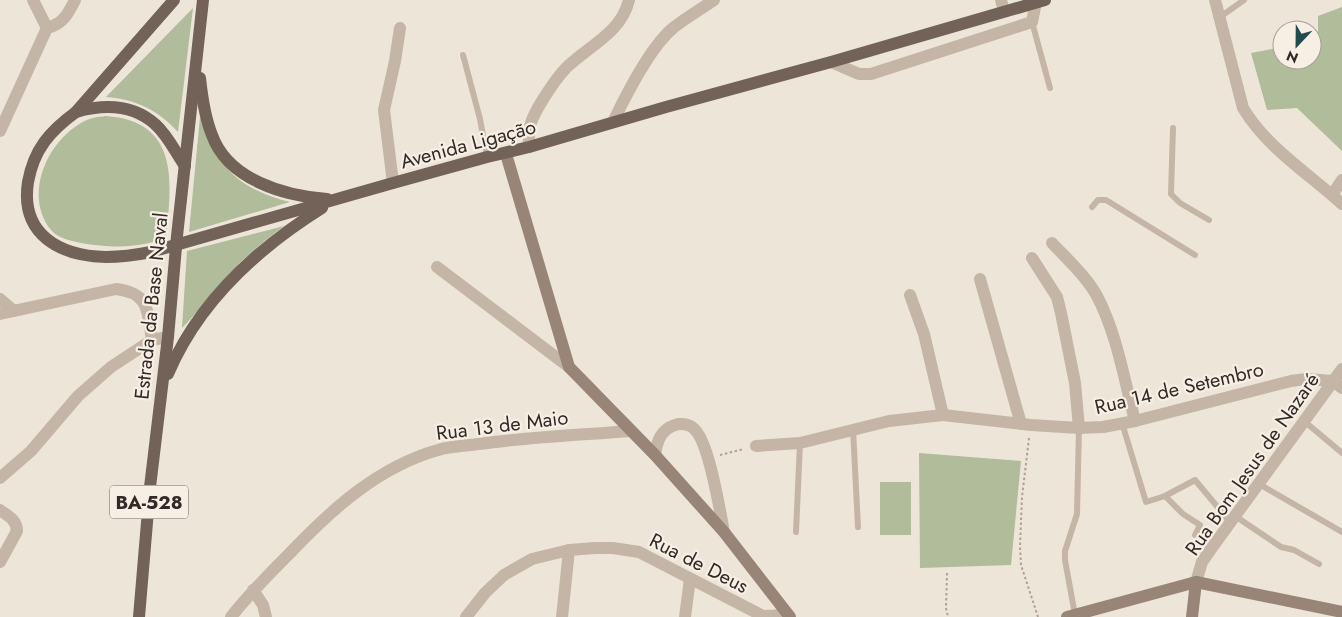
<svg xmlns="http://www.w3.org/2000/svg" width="1342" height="617" font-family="Jost,sans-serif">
<rect width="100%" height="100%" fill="#eee5d9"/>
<g fill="#b0bc9a">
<path d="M 1342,7 L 1342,151 L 1297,108 L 1267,110 L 1251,53 L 1282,47 L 1282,60 L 1312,60 L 1312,41 L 1318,40 L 1318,16 Z"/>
<path d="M 193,8 L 178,132 C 158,110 135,99 106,97 Z"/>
<path d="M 106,116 C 180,121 172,183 166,238 C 154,242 142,245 129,246 C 112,248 62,244 52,231 C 23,197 46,143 81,123 C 89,118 97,117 106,116 Z"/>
<path d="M 200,117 C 208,132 215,148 224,163 C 237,185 267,196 290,202 L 189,232 Z"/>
<path d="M 284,226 C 265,240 247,255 231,272 C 214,290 200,310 182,328 L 187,251 Z"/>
<path d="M 919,453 L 1021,461 L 1011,565 L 920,568 Z"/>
<rect x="880" y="482" width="31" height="53"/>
</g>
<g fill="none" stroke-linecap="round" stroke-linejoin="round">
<g stroke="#b19f91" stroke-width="2" stroke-dasharray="2.5 2.5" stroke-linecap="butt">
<path d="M 1029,438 L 1022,497 L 1020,547 L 1021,565 L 1038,617"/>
<path d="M 720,455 L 744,449"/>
<path d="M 947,573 L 946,608 L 948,617"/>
</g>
<g stroke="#c5b5a6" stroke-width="6">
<path d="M 1220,17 L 1244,0"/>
<path d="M 1032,22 L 1050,88"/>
<path d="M 463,55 L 480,119 L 487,157"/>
<path d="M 1173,128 L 1171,194 L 1180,203 L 1209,220"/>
<path d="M 1092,207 L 1098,200 L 1106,200 L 1195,255"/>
<path d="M 1304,421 L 1342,453"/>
<path d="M 1122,423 L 1146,502 L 1165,496 L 1183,514 L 1200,525 L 1195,535 L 1211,549"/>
<path d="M 853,429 L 858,527"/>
<path d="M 1259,484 L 1342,532"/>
<path d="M 1165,496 L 1195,480 L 1231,523"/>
<path d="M 1235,516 L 1281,547 L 1294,550 L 1319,564"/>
<path d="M 796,532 L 800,443"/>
<path d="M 1075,615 L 1065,560 L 1065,551 L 1077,514 L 1079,428"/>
</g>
<g stroke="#c5b5a6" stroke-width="12">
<path d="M 33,0 L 47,28 C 63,24 68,14 75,0"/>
<path d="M 1001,0 L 1004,11"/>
<path d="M 1215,0 L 1243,108 C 1267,148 1308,173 1342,204"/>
<path d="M 831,62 L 859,74 L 871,74 L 1032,22 L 1036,2"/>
<path d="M 613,122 C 626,95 650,47 673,28 C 686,18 701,9 714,0"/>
<path d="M 0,131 L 47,28"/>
<path d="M 529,147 C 528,126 531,119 542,101 C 550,88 557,77 567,67 C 590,45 621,33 629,0"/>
<path d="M 393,183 L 384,110 L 395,61 L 400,28"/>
<path d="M 1332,195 L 1342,180"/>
<path d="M 1052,243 C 1067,259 1086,276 1097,296 C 1117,334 1124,379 1135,421"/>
<path d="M 1032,258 L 1057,297 L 1061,313 L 1075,383 L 1079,428"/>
<path d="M 437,267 L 569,367"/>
<path d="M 980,279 L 1021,424"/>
<path d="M 910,295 L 924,334 L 943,415"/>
<path d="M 0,299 L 14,311"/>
<path d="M 0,314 L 116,289 C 150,293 147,311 152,340"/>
<path d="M 756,446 L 800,443 L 889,421 L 943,415 L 1031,425 L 1079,428 L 1103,427 L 1135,421 L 1291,381 L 1306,379 L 1333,381 L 1342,388"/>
<path d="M 655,455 C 657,442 660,430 675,425 C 680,423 689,424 693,428 C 709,439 720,512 724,532"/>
<path d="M 0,478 L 31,451 L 78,396 L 111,367 L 152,340 L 168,337"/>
<path d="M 0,510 C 8,516 17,520 17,531 L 0,562"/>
<path d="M 1196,582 L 1202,562 L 1211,549 L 1342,369"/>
<path d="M 253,590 L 263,605 L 266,617"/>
<path d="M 231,617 C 249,594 269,574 290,553 C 332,509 378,467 438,450 C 451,446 466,446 479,444 C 529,437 580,435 631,431"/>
<path d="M 466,617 L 485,593 L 504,575 L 532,559 L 569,550 L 595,548 L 613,548 L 639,552 L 763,616 L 788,615"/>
<path d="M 562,617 L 569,550"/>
<path d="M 685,617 L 690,579"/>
</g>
<g stroke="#988578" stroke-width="12">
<path d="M 506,154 L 569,367 L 655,455 L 724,532 L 790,617"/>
<path d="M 1067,617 L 1196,582 L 1342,612"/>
<path d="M 1192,617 L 1196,582"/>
</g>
<g stroke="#736258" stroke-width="12">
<path d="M 174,0 L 76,112 C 50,131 34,149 28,182 C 20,234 59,256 106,257 C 121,257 136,255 151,252 L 393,183 L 487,157 L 529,147 L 666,107 L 831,62 L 1045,0"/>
<path d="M 200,78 C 202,97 205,118 212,135 C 228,180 285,196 327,199"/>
<path d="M 76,112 C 104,104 133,104 156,125 C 168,136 176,153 185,166"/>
<path d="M 168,374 C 198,303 258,248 322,208"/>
<path d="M 139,617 L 150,487 L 168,337 L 177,236 L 203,0"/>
</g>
</g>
<g text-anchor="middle" stroke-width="4.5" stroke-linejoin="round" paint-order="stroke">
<rect fill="#f7efe4" stroke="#6d655f" stroke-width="1" x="110" y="485.5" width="78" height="33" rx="4"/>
<g font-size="19" font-weight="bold" fill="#322a26">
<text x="149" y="509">BA-528</text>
</g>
<g font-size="20" fill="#322a26" stroke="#f7efe4">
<text transform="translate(468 144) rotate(-15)" y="7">Avenida Ligação</text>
<text transform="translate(151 306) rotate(-84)" y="7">Estrada da Base Naval</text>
<text transform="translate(1179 388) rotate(-13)" y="7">Rua 14 de Setembro</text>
<text transform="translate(502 425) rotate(-7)" y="7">Rua 13 de Maio</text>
<text transform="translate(1252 464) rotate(-55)" y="7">Rua Bom Jesus de Nazaré</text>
<text transform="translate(699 563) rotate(27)" y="7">Rua de Deus</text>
</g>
</g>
<g transform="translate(1297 45) rotate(202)"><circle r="24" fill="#f7efe4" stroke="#a8a098"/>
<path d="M0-4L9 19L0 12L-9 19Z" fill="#204b4f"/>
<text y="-8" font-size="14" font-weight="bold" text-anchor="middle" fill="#322a26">N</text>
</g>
</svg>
